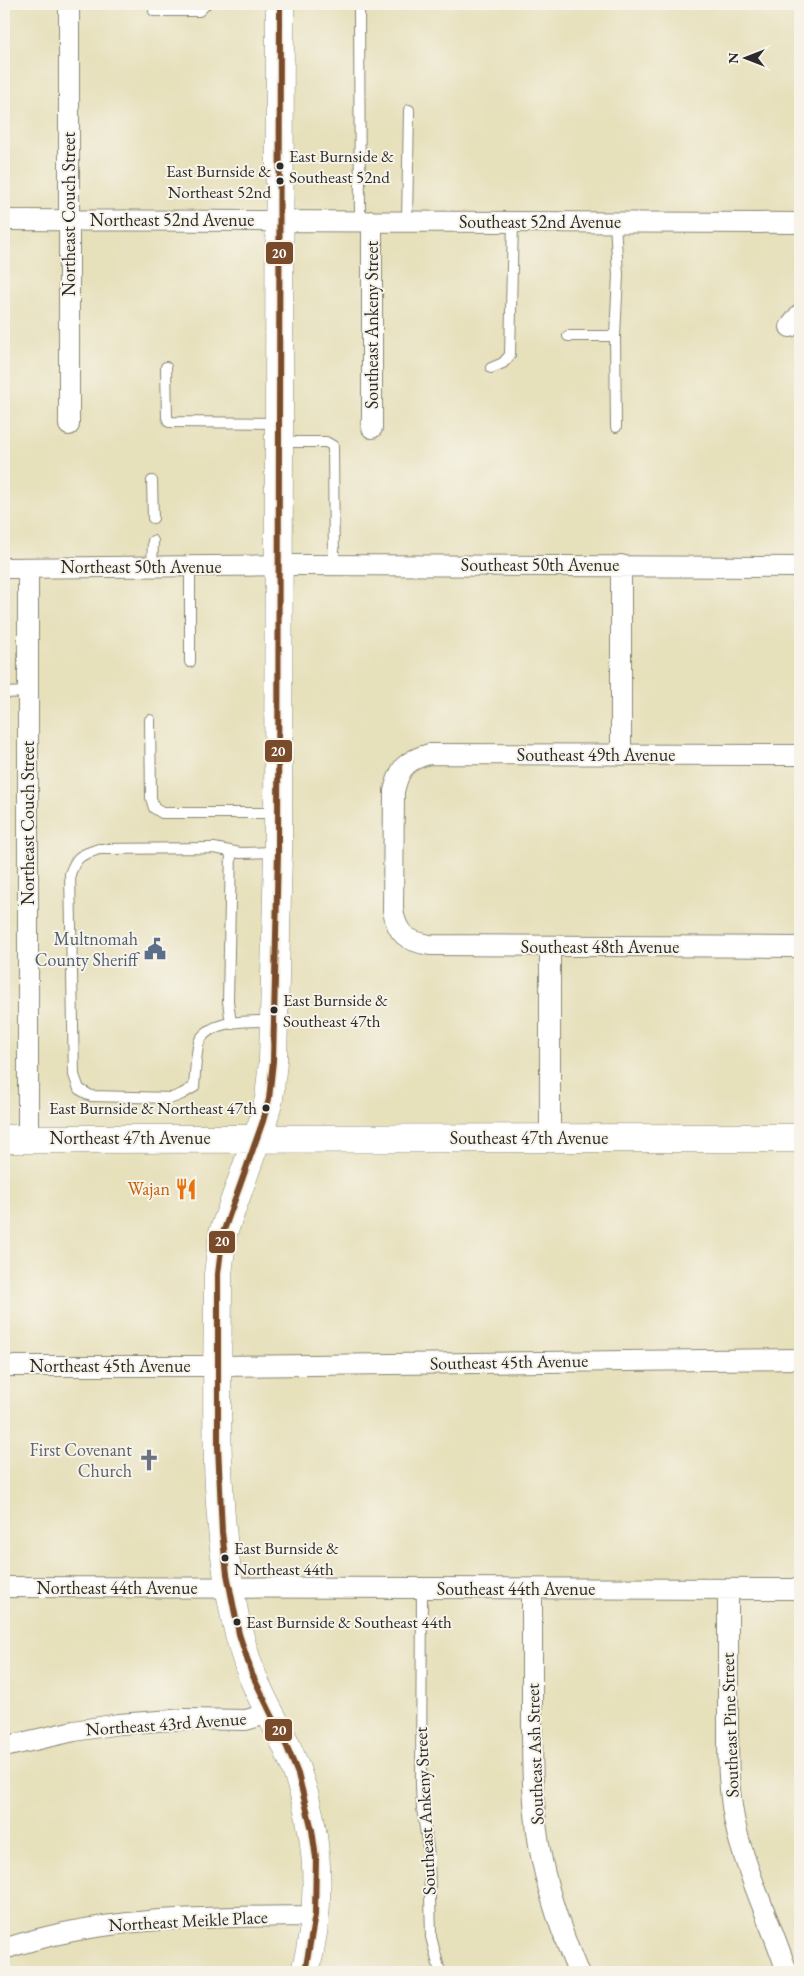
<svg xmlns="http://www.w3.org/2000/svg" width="804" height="1976" viewBox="0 0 804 1976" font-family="'EB Garamond',serif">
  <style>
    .built { fill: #f7cfd1 }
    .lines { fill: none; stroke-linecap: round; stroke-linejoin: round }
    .lane-casing { stroke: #888673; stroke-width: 12 }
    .street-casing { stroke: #888673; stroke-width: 22 }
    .secondary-casing { stroke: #888673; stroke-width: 29 }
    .lane { stroke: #fff; stroke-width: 10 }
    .street { stroke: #fff; stroke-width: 20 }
    .secondary { stroke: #fff; stroke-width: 28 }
    .bus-1-casing { stroke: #f7f3e8; stroke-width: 10 }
    .bus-1 { stroke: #7a4b2a; stroke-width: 6 }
    .bus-dot { fill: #2b2b2b; stroke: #f7f3e8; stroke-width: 2 }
    .labels { text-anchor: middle; stroke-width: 4; stroke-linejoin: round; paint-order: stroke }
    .bus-label { font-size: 17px; fill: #2b2b2b; stroke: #f7f3e8; text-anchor: start }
    .street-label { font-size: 18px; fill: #2b2b2b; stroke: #f7f3e8 }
    .service-label { font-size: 18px; fill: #4e5e75; stroke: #f7f3e8; text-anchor: end }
    .food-label { font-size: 18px; fill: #c56008; stroke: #f7f3e8; text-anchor: end }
    .worship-label { font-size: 18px; fill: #5b616d; stroke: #f7f3e8; text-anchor: end }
    .line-badge { stroke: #f7f3e8; stroke-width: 2 }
    .badge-label { font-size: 14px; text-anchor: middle; font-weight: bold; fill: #fff }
  </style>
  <rect width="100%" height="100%" fill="#f7f3e8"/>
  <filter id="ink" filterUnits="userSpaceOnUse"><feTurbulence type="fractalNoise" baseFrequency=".02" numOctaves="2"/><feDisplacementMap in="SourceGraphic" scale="10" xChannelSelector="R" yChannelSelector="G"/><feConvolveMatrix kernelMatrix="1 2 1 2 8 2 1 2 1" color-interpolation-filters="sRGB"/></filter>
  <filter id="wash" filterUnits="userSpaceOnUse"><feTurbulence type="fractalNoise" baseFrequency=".0096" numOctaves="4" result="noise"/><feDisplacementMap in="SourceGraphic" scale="20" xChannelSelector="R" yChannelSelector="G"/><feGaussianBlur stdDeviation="1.12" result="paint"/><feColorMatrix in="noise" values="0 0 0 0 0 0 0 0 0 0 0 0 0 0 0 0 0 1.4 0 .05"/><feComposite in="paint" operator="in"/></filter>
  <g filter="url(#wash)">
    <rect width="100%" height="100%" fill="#e6e0bb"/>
    <!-- built -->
    <path class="built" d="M4 581H7V698H4Z"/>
  </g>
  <g filter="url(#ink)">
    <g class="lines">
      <!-- lane casing -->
      <g class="lane-casing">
        <path id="lane" d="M359 4 360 221
          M154 11H199L206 4
          M407 221 409 110
          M615 222 618 275 615 336 616 427
          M568 336H615
          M166 367 167 417 169 422 278 423
          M491 368 503 363 510 355 513 221
          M280 442H326L333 446 334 565
          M152 481 153 518
          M152 567 153 541
          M190 567V662
          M4 693 28 692
          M150 720 151 798 154 808 162 813H277
          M231 851 228 1001 231 1024
          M273 1021C252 1021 212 1019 200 1040 196 1047 195 1077 194 1087L182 1094 172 1098 91 1096 79 1089 74 1075 70 874C77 855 81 855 99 849L214 848 240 853 276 852
          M422 1589 421 1785 422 1808 429 1855 431 1937 440 1972"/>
      </g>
      <!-- street casing -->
      <g class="street-casing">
        <path id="street" d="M4 220 800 223
          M372 221V428
          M790 327 800 314
          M69 425V4
          M621 565V755
          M4 568 299 565 800 567
          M28 568V1139
          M800 755 429 754C405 761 400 767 394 791L393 910C397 934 406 941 430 945L800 947
          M550 947V1138
          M4 1366H217L800 1359
          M4 1587 800 1589
          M532 1589C532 1632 532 1675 532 1717 532 1766 532 1813 542 1861 550 1899 563 1936 578 1972
          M728 1589C728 1629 728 1670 728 1711 728 1751 727 1792 737 1832 749 1880 772 1925 787 1972
          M4 1747 74 1731 119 1724 185 1719 246 1720 270 1713
          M4 1949C105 1915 210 1917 316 1916"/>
      </g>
      <!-- secondary casing -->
      <g class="secondary-casing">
        <path id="secondary" d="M280 4 278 852 273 1061 269 1099 263 1121 223 1233 218 1274C218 1388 211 1504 235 1617 240 1639 246 1662 255 1682 264 1704 277 1725 287 1747 319 1818 325 1897 305 1972
          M4 1139 800 1138"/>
      </g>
      <!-- lane -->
      <use href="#lane" class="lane"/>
      <!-- street -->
      <use href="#street" class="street"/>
      <!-- secondary -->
      <use href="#secondary" class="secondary"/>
      <!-- bus-1 casing -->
      <g class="bus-1-casing">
        <path id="bus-1" d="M280 4 278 852 273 1061 269 1099 263 1121 223 1233 218 1274V1446L222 1532 227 1574 239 1634 252 1674 287 1747 298 1774 312 1830 316 1858 315 1915 305 1972"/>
      </g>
      <!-- bus-1 -->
      <use href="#bus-1" class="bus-1"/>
    </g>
  </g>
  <!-- icons -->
  <defs>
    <g id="civic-bare" transform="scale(1.725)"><path d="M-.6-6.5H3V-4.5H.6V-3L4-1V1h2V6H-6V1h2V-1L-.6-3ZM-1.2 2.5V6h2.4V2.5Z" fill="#5c6f8a" stroke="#f7f3e8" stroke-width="2.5" paint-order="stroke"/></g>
    <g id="restaurant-bare" transform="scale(1.725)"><path d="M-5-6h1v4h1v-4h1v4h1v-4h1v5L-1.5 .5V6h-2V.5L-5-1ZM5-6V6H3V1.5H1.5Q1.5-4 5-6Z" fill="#e8710a" stroke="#f7f3e8" stroke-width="2.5" paint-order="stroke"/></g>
    <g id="church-bare" transform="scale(1.725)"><path d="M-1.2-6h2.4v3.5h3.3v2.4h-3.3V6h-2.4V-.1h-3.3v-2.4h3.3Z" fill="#6b7280" stroke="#f7f3e8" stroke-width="2.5" paint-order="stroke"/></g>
  </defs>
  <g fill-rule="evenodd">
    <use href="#civic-bare" x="155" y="949"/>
    <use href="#restaurant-bare" x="186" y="1189"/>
    <use href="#church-bare" x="149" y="1460"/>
  </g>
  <!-- markers -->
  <g class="bus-dot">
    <circle cx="280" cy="166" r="4.5"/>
    <circle cx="280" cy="181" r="4.5"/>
    <circle cx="274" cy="1010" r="4.5"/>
    <circle cx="266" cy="1108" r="4.5"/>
    <circle cx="225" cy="1558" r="4.5"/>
    <circle cx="237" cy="1622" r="4.5"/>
  </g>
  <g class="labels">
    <!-- bus labels -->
    <g class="bus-label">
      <text x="289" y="162">East Burnside &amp;<tspan x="289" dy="21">Southeast 52nd</tspan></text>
      <text x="271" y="177" text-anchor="end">East Burnside &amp;<tspan x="271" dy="21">Northeast 52nd</tspan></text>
      <text x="283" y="1006">East Burnside &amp;<tspan x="283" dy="21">Southeast 47th</tspan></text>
      <text x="257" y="1114" text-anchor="end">East Burnside &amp; Northeast 47th</text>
      <text x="234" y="1554">East Burnside &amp;<tspan x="234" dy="21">Northeast 44th</tspan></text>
      <text x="246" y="1628">East Burnside &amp; Southeast 44th</text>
    </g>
    <!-- street labels -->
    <g class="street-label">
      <text transform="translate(69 214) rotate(-90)" y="6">Northeast Couch Street</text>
      <text x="172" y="226">Northeast 52nd Avenue</text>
      <text x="540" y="228">Southeast 52nd Avenue</text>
      <text transform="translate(372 325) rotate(-90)" y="6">Southeast Ankeny Street</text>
      <text x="540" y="571">Southeast 50th Avenue</text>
      <text x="141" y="573">Northeast 50th Avenue</text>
      <text x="596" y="761">Southeast 49th Avenue</text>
      <text transform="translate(28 823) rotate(-90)" y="6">Northeast Couch Street</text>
      <text x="600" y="953">Southeast 48th Avenue</text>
      <text x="130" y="1144">Northeast 47th Avenue</text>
      <text x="529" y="1144">Southeast 47th Avenue</text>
      <text transform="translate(509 1362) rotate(-1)" y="6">Southeast 45th Avenue</text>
      <text x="110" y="1372">Northeast 45th Avenue</text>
      <text x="117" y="1594">Northeast 44th Avenue</text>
      <text x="516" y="1595">Southeast 44th Avenue</text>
      <text transform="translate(166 1724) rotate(-4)" y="6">Northeast 43rd Avenue</text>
      <text transform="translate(730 1725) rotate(-92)" y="6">Southeast Pine Street</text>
      <text transform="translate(535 1754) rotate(-92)" y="6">Southeast Ash Street</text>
      <text transform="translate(425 1811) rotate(-93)" y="6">Southeast Ankeny Street</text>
      <text transform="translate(188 1921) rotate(-3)" y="6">Northeast Meikle Place</text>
    </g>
    <!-- service labels -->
    <g class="service-label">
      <text x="138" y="945">Multnomah<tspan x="138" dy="21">County Sheriff</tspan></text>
    </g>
    <!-- food labels -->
    <g class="food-label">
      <text x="170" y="1195">Wajan</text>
    </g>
    <!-- worship labels -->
    <g class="worship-label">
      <text x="132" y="1456">First Covenant<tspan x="132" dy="21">Church</tspan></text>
    </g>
  </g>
  <g class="line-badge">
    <rect x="265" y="241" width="29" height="24" rx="5" fill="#7a4b2a"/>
    <rect x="264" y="739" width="29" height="24" rx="5" fill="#7a4b2a"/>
    <rect x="208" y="1230" width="28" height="24" rx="5" fill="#7a4b2a"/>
    <rect x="264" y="1718" width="29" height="24" rx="5" fill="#7a4b2a"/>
  </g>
  <g class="badge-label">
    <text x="279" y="258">20</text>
    <text x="278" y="756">20</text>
    <text x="222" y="1246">20</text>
    <text x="279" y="1735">20</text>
  </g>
  <!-- margin -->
  <rect width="804" height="1976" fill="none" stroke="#f7f3e8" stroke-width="20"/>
  <!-- north arrow -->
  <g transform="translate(746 58) rotate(270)" stroke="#f7f3e8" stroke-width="4" paint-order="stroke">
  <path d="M0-4L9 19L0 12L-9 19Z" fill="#2b2b2b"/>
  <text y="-8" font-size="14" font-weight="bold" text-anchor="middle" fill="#2b2b2b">N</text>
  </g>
</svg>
